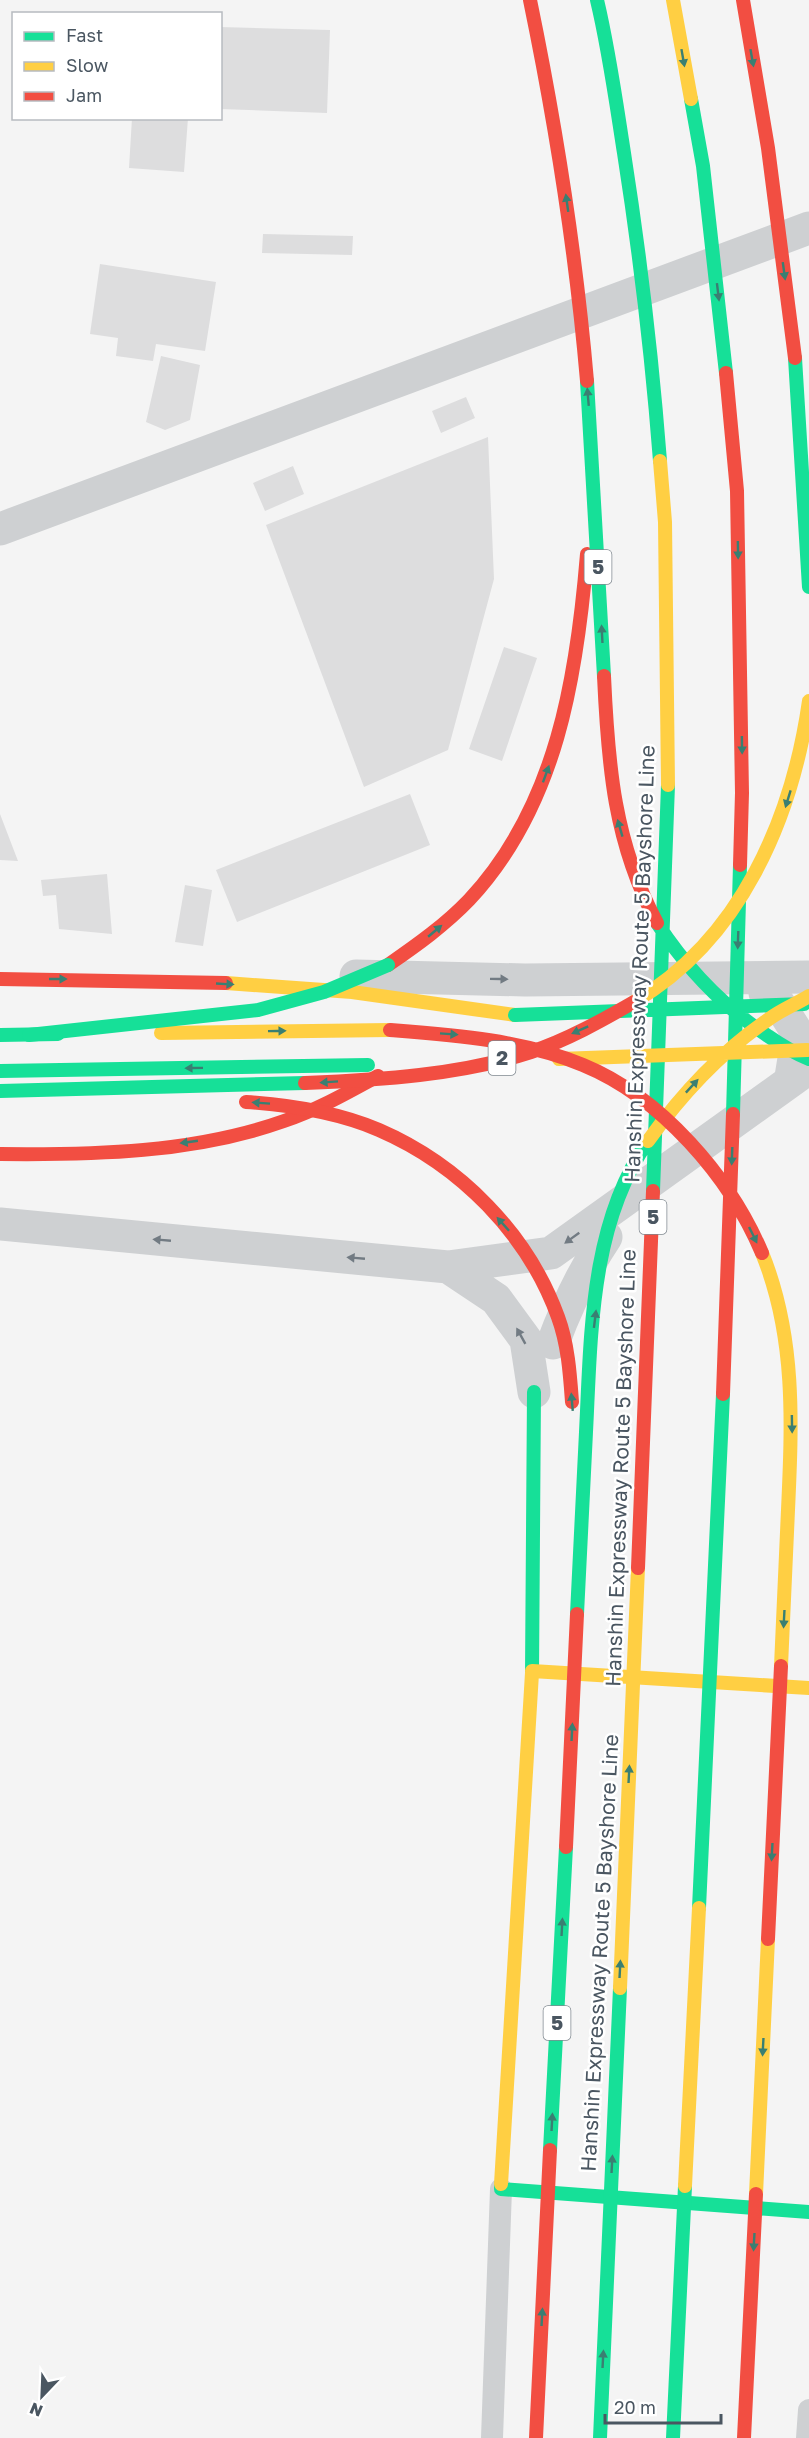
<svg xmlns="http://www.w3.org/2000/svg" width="809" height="2438" viewBox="0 0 809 2438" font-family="'Golos Text',sans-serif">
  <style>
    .building { fill: #ddddde }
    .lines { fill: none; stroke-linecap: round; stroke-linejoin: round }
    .lane { stroke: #ced0d2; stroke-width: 22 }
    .street { stroke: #ced0d2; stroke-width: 33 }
    .fast { stroke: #16e098; stroke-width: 14 }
    .slow { stroke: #ffcf43; stroke-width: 14 }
    .jam { stroke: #f24e42; stroke-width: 14 }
    .fast-bridge { stroke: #16e098; stroke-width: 14 }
    .slow-bridge { stroke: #ffcf43; stroke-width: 14 }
    .jam-bridge { stroke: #f24e42; stroke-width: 14 }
    .oneway { fill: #3a7f72 }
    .oneway2 { fill: #727b83 }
    .labels { text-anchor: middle; stroke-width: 5; stroke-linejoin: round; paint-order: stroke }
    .shield { fill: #fff; stroke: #808990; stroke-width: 1.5 }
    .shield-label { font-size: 20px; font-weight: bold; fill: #4a5661 }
    .street-label { font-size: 21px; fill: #4a5661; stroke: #fff }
  </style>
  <rect width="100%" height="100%" fill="#f4f4f4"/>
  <!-- building -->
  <path class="building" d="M220 27 330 30 327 113 220 109Z
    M132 118H188L184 172 129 168Z
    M263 234 353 236 352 255 262 253Z
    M100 264 216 282 205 351 156 344 153 361 116 356 118 338 90 334Z
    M161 356 200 365 190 420 165 430 146 422Z
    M466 397 475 418 441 433 432 411Z
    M488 437 494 579 448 750 364 787 266 525Z
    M293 466 304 494 265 511 253 483Z
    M504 647 537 658 502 761 469 749Z
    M410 794 430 845 237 922 216 870Z
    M0 814 18 861 0 860Z
    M107 874 112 934 59 929 56 895 43 896 41 880Z
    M185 885 212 890 203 946 175 942Z"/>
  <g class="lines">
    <!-- lane -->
    <path class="lane" d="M492 2438 501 2189
      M807 2438 809 2410"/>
    <!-- street -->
    <path class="street" d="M0 529 809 228
      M356 976 525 980 809 977
      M765 993 774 996 798 1034 791 1077
      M0 1224 448 1267 496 1299 526 1340 534 1392
      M448 1267 551 1253 809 1068
      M553 1343C567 1305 584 1270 606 1237"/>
    <!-- fast -->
    <path class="fast" d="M795 358 809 587
      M0 1035 58 1034
      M0 1071 368 1065
      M532 1673 534 1392
      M501 2184V2189L809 2212"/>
    <!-- slow -->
    <path class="slow" d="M226 983 352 992 515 1015
      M161 1033 390 1030
      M532 1671 809 1688
      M501 2184 532 1673"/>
    <!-- jam -->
    <path class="jam" d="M388 965C417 945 445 925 469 900 557 806 577 676 587 554
      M0 979 226 983
      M0 1154C94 1155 194 1153 284 1121 317 1110 347 1093 378 1076"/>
    <!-- fast-bridge -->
    <path class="fast-bridge" d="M597 0C609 50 616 102 624 153 640 255 652 357 660 461
      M691 99 703 166 726 373
      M587 381 604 676
      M657 923C687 969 722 1006 768 1036 781 1045 794 1053 809 1059
      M515 1015 804 1004
      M29 1035 258 1010 324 992 388 965
      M0 1091 305 1083
      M733 1114 740 865
      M653 1191 668 785
      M577 1614C580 1553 583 1492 586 1432 591 1335 590 1224 648 1141
      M699 1908 723 1394
      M550 2150 566 1847
      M600 2438 620 1988
      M673 2438 685 2186"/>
    <!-- slow-bridge -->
    <path class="slow-bridge" d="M673 0 691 99
      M660 461 665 522 668 785
      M634 1002C741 939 792 819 809 701
      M559 1059 807 1050
      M648 1141C681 1095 722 1051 769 1019 781 1010 796 1004 809 996
      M762 1253C796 1336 792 1423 788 1510 786 1562 783 1614 781 1666
      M620 1988 638 1568
      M685 2186 699 1908
      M756 2194 768 1939"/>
    <!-- jam-bridge -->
    <path class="jam-bridge" d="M530 0C556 126 576 253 587 381
      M743 0 768 148 795 358
      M726 373 737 491 742 793 740 865
      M604 676C608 765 614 843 657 923
      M390 1030C454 1035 523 1040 583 1065 661 1097 730 1177 762 1253
      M305 1083C380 1080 460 1075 531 1052 567 1040 601 1021 634 1002
      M246 1102C291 1105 337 1112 379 1130 460 1165 528 1234 558 1317 568 1344 570 1374 572 1402
      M723 1394 733 1114
      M638 1568 653 1191
      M566 1847 577 1614
      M768 1939 781 1666
      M536 2438 550 2150
      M744 2438 756 2194"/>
  </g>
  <!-- one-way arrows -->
  <defs><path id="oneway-solid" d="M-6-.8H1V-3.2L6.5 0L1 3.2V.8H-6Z" transform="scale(1.5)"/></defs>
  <g class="oneway">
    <use href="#oneway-solid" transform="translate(683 58) rotate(80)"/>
    <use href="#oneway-solid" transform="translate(752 58) rotate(80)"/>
    <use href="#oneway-solid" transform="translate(567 203) rotate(-98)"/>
    <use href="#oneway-solid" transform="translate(784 271) rotate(82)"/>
    <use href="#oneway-solid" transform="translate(718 292) rotate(83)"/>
    <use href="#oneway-solid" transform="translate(588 397) rotate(-95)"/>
    <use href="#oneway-solid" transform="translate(738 550) rotate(89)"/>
    <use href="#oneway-solid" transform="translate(602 634) rotate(-93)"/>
    <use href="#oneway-solid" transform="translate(742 745) rotate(89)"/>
    <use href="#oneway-solid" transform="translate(546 774) rotate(-70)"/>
    <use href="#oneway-solid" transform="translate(788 799) rotate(107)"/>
    <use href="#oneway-solid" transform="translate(620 828) rotate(-106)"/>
    <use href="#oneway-solid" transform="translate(435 931) rotate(-40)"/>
    <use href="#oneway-solid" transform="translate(738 940) rotate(92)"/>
    <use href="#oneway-solid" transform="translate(58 979)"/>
    <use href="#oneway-solid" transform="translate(225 984) rotate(3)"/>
    <use href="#oneway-solid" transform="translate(580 1030) rotate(156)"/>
    <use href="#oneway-solid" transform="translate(277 1031) rotate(-1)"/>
    <use href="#oneway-solid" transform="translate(449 1034) rotate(4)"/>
    <use href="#oneway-solid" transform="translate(194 1068) rotate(179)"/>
    <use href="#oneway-solid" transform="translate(329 1082) rotate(176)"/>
    <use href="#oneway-solid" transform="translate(692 1086) rotate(-47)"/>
    <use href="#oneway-solid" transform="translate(261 1103) rotate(-176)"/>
    <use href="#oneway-solid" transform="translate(189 1142) rotate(172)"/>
    <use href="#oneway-solid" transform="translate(732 1156) rotate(92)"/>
    <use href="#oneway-solid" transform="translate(503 1224) rotate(-132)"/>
    <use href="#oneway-solid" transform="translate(753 1235) rotate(64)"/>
    <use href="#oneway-solid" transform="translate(595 1319) rotate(-83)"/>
    <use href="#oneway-solid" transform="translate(572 1402) rotate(-95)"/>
    <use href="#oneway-solid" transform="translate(792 1424) rotate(89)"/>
    <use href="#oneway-solid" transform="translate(784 1619) rotate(93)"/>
    <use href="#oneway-solid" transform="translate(572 1732) rotate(-87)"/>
    <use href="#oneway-solid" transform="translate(629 1774) rotate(-87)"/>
    <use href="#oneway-solid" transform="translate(772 1852) rotate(93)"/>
    <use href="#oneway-solid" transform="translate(562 1927) rotate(-87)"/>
    <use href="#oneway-solid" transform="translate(620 1969) rotate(-87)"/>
    <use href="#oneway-solid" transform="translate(763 2047) rotate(93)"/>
    <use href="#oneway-solid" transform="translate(552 2122) rotate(-87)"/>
    <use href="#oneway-solid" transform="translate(612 2164) rotate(-87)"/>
    <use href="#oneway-solid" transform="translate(754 2242) rotate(93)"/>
    <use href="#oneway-solid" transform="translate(542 2317) rotate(-87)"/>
    <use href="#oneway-solid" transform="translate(603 2359) rotate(-87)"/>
  </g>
  <g class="oneway2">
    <use href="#oneway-solid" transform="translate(499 979) rotate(1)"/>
    <use href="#oneway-solid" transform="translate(572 1238) rotate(144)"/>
    <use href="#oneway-solid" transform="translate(162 1240) rotate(-175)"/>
    <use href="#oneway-solid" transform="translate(356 1258) rotate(-175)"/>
    <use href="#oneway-solid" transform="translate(521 1336) rotate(-119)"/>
  </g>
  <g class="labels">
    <!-- shield labels -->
    <g class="shield">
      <rect x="584.5" y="550" width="27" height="34" rx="4.5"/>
      <rect x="488.5" y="1041" width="27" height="34" rx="4.5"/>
      <rect x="639.5" y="1200" width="27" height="34" rx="4.5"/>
      <rect x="543.5" y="2006" width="27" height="34" rx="4.5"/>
    </g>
    <g class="shield-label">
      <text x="598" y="574">5</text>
      <text x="502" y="1065">2</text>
      <text x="653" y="1224">5</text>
      <text x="557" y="2030">5</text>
    </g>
    <!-- street labels -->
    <g class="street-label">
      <text transform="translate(640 964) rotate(-88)" y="7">Hanshin Expressway Route 5 Bayshore Line</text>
      <text transform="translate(621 1468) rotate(-88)" y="7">Hanshin Expressway Route 5 Bayshore Line</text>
      <text transform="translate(600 1953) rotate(-87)" y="7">Hanshin Expressway Route 5 Bayshore Line</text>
    </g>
  </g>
  <!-- legend -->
  <rect x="12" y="12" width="210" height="108" fill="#ffffff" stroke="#b7bbc0" stroke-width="1.5"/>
  <rect x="24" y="32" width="30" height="9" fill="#16e098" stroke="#b7bbc0" stroke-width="1.5"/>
  <text x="66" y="42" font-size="18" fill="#4a5661">Fast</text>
  <rect x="24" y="62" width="30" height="9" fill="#ffcf43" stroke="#b7bbc0" stroke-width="1.5"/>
  <text x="66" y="72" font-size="18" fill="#4a5661">Slow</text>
  <rect x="24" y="92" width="30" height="9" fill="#f24e42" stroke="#b7bbc0" stroke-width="1.5"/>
  <text x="66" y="102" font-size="18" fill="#4a5661">Jam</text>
  <!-- north arrow -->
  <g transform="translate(42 2396) rotate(203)" stroke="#ffffff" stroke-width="4.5" paint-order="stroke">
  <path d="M0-4.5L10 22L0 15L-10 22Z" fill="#4a5661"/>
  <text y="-9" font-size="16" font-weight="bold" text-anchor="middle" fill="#4a5661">N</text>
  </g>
  <!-- scale -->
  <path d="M605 2414v9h116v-9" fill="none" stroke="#4a5661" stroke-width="3"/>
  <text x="614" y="2414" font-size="18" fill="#4a5661" stroke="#ffffff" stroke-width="4.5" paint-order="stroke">20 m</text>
</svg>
